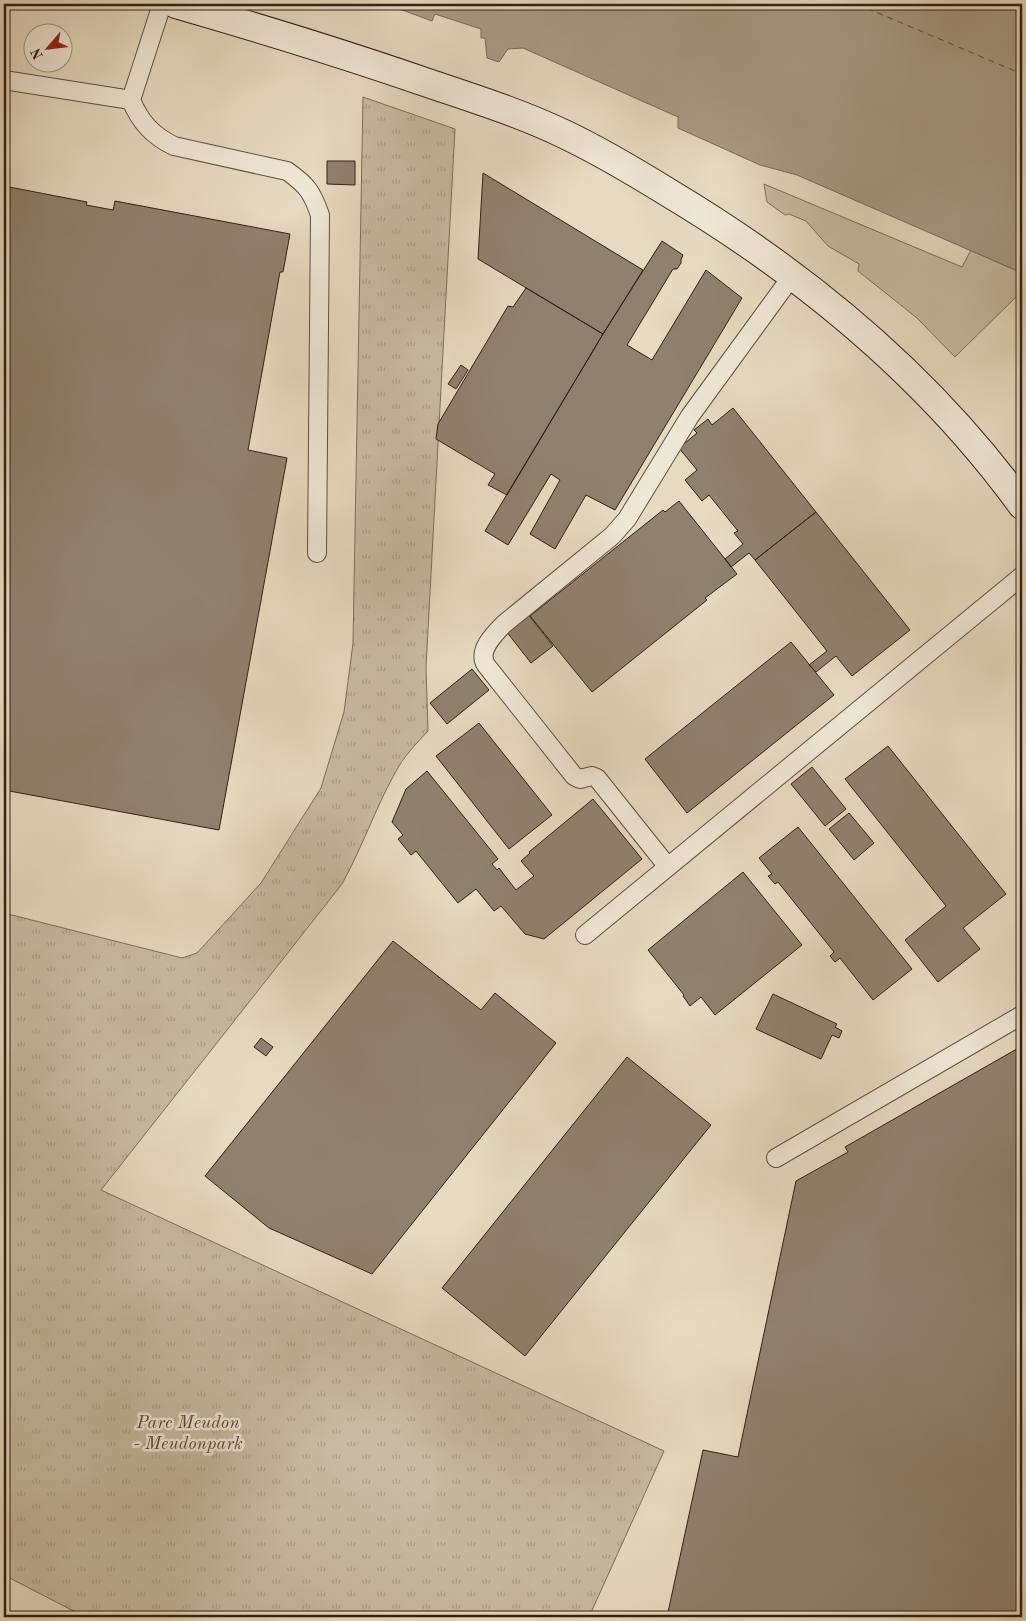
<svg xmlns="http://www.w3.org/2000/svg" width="1026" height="1621" viewBox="0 0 1026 1621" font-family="'Old Standard TT',serif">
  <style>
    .grass { fill: url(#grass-tufts); stroke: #7c6e5c }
    .pitch { fill: #c7bba3; stroke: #7c6e5c }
    .water { fill: #a89b86; stroke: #786a59 }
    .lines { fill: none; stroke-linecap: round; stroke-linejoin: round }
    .ferry { stroke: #5b4c3d; stroke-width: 1; stroke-dasharray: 6 5; stroke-linecap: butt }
    .building { fill: #8f816e; stroke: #312116 }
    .lane-casing { stroke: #5e4f40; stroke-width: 20 }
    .secondary-casing { stroke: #312116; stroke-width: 30 }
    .lane { stroke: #efe7d6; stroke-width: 18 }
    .secondary { stroke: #efe7d6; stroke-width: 28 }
    .labels { text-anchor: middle; stroke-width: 5; stroke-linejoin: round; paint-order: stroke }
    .park-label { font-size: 18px; font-style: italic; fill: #564839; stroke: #efe7d6 }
  </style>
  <defs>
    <pattern id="grass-tufts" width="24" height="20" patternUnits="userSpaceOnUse" patternTransform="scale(1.25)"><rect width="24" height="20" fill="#c7bba3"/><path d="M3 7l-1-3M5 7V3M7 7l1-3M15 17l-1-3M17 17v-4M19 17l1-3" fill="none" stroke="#aba08c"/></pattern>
  </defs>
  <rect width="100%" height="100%" fill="#e6dac0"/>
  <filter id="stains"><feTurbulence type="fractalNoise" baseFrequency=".004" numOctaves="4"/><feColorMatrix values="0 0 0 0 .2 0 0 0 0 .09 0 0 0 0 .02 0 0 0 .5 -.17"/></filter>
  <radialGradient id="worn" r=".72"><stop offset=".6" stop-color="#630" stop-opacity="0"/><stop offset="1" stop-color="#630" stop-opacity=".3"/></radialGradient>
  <!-- grass -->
  <path class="grass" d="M363 97 455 129 426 667 428 731C416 744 403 757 395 773 375 809 362 848 342 884L101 1190 664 1451 589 1617H85L4 1575V913L182 958 197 953 261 883 321 788 344 712 353 643Z"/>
  <!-- pitch -->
  <path class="pitch" d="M764 184 962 267 971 250 1022 273V291L955 357 917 318 858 271 859 264 828 246 806 221 789 214 785 215 767 202Z"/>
  <!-- water -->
  <path class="water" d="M386 4H1022V273L797 175 760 165 678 128V117L523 48 508 49 499 62 487 58 485 38H481V29L435 14 432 21Z"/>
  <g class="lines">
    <!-- ferry -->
    <path class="ferry" d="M857 4 1022 74"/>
  </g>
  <!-- building -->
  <path class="building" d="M327 161H355V185L327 184Z
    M483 173 643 270 603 334 478 259Z
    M4 186 87 202 86 205 113 210 115 201 290 234 283 272H280L248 450 287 458 219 830 4 790Z
    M662 241 683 255 681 260V263L677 269H673L627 345 652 360 706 270 742 298 615 510 586 495 555 549 530 534 560 480 551 474 508 545 485 531 603 334Z
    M526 288 603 334 507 495 488 485 495 474 436 439 438 424 508 306 513 307Z
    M461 365 468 370 456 389 448 384Z
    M733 408 816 512 755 560 749 553 731 567 725 559 743 544 734 533 738 531 709 495 702 501 685 480 697 470 679 448 697 433 694 430 708 419 712 425Z
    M679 501 737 574 705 598 707 600 592 692 530 616 663 510 665 512Z
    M816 512 910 630 852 676 836 656 816 672 809 665 827 651 755 560Z
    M528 614 553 646 531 663 506 631Z
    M791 642 834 695 687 813 645 759Z
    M472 669 489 690 447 724 430 703Z
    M479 723 552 815 509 849 436 756Z
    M888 746 1006 894 963 928 980 949 938 982 905 940 946 906 845 779Z
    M812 767 846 809 825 826 791 784Z
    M427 771 498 859 492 864 497 870 499 868 516 890 534 876 521 861 530 853 529 852 593 799 642 859 544 939 525 934 501 906 494 911 476 889 458 903 416 851 411 855 398 839 403 835 392 822 406 789Z
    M849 813 874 843 854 860 829 829Z
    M798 827 912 969 873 1000 840 958 835 962 830 956 834 952 778 882 775 884 768 876 772 874 759 858Z
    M743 872 802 945 715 1015 701 997 690 1006 683 996 684 995 648 950Z
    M393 941 481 1010 495 993 556 1043 372 1274 269 1228 205 1176Z
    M773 994 837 1024 835 1027 842 1031 839 1038 832 1035 821 1059 756 1029Z
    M261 1038 273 1047 266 1056 254 1047Z
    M1022 1046V1617H667L703 1450 738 1457 796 1181 848 1152 845 1147Z
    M627 1057 711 1125 525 1356 442 1288Z"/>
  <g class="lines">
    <!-- lane casing -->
    <g class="lane-casing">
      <path id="lane" d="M4 80 131 100C140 122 153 136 174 146L287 171C307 185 312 192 320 215L317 553
        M131 100 162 4
        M668 867 597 778 592 776 580 779 574 776 486 665C477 651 494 634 504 624L612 536 627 519 690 416 792 276
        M585 935 1022 576
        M776 1158 1022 1015"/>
    </g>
    <!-- secondary casing -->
    <g class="secondary-casing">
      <path id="secondary" d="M176 4C259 28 341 53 422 81 469 97 518 112 564 134 600 151 635 172 669 193 804 274 929 377 1022 505"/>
    </g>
    <!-- lane -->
    <use href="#lane" class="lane"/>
    <!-- secondary -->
    <use href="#secondary" class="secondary"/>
  </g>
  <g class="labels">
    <!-- park labels -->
    <g class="park-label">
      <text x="188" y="1428">Parc Meudon<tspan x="188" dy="21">- Meudonpark</tspan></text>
    </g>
  </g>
  <!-- margin -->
  <rect width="1026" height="1621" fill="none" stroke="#e6dac0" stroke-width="20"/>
  <rect x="5" y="5" width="1016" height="1611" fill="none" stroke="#312116" stroke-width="2.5"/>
  <rect x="10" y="10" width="1006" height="1601" fill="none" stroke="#312116"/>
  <!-- north arrow -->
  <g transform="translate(48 48) rotate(242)"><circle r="24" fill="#efe7d6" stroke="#a39889"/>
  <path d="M0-4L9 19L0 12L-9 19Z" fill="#8f2418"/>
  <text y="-8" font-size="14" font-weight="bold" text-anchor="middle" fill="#312116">N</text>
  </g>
  <rect width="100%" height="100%" filter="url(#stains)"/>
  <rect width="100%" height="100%" fill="url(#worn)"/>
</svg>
